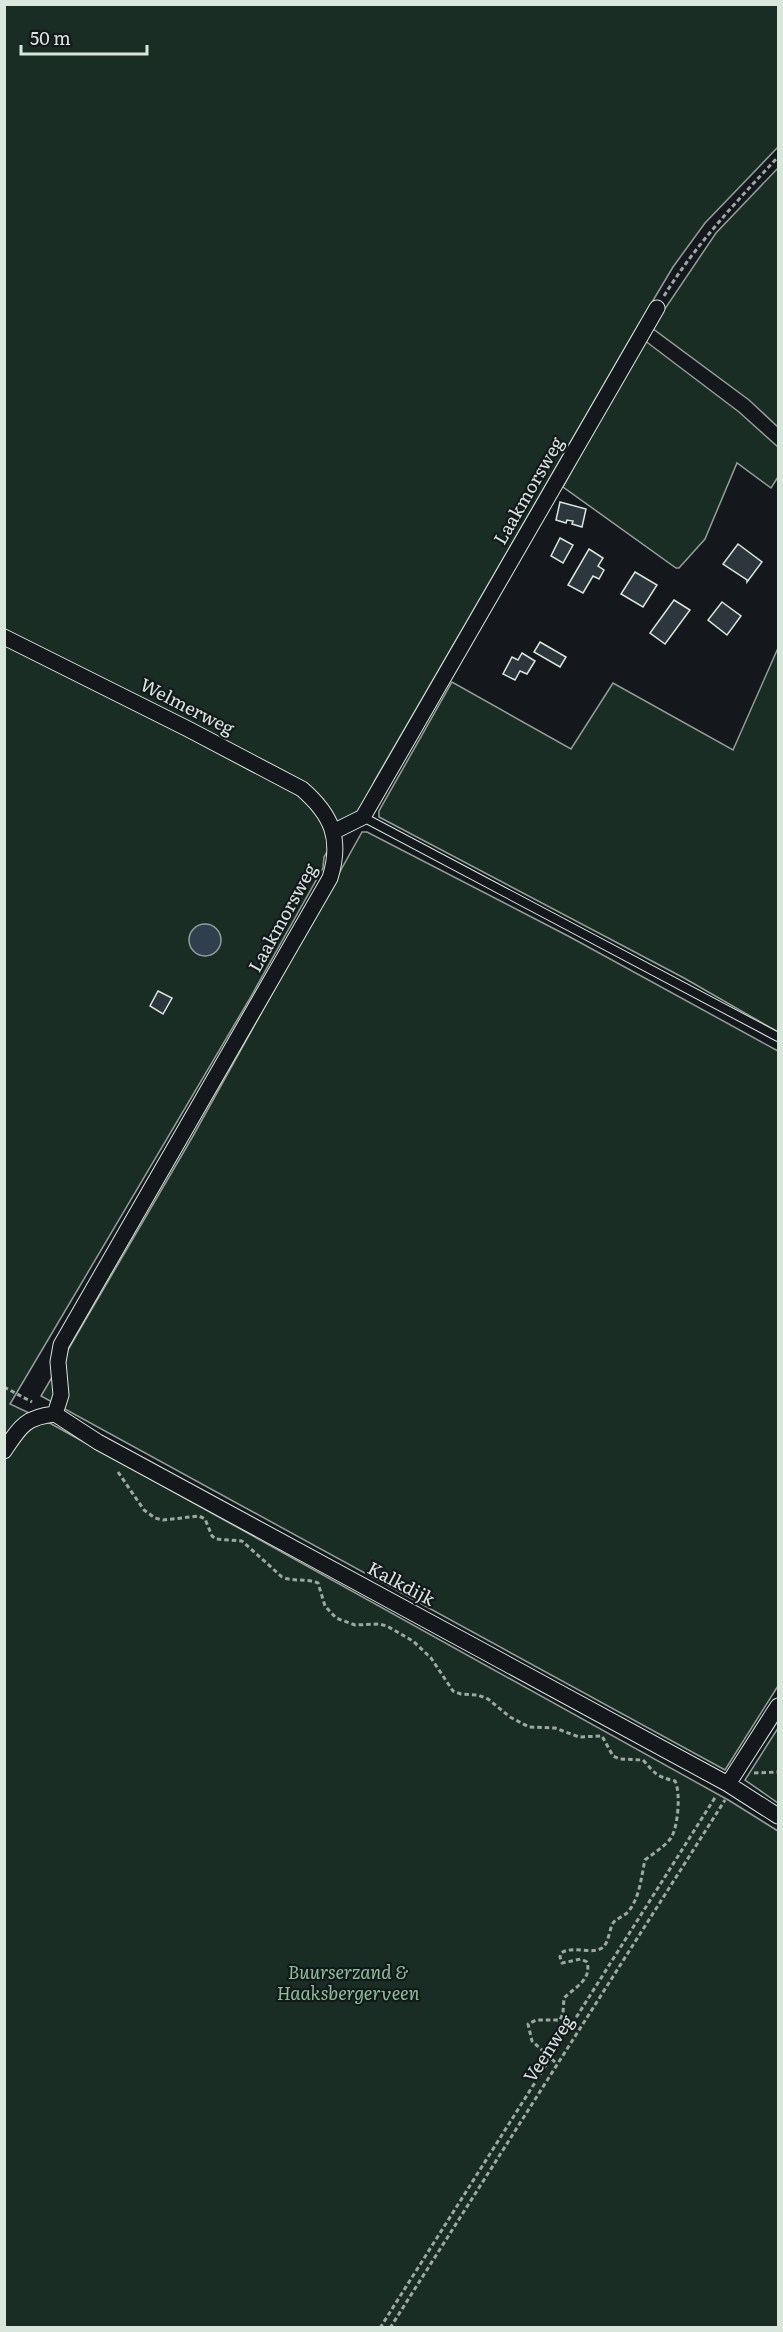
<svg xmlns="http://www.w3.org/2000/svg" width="783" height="2332" viewBox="0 0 783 2332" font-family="Literata,serif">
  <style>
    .green { fill: #1a2d24; stroke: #939e99; stroke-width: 1.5 }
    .water { fill: #2f3f4d; stroke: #939e99; stroke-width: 1.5 }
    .building { fill: #2c363c; stroke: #d8e6dc; stroke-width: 1.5 }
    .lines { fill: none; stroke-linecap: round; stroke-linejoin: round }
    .service-casing { stroke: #d8e6dc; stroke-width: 10 }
    .minor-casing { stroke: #d8e6dc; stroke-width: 17 }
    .path { stroke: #9da8a2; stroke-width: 3; stroke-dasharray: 4.5 3; stroke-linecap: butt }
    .service { stroke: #14181c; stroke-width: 8 }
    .minor { stroke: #14181c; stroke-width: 15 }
    .labels { text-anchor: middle; stroke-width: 4.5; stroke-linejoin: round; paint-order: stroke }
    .street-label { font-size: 18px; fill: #d8e6dc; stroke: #14181c }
    .park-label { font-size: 18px; font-style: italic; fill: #8ac095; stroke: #14181c }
  </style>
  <rect width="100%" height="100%" fill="#14181c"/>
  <!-- green -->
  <path class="green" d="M5 5H778V147L705 223 673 267 633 334 375 780 360 811 347 818 324 857 323 868 249 1000 10 1404 46 1421 730 1801 778 1831V2327L5 2328Z
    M778 168V427L749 400 652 328 716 233Z
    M644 340 739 412 778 447V477L771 488 737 463 705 539 679 568H676L563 487Z
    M778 648V1032L684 978 379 817V811L452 682 571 749 613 683 733 750Z
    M362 832H367L570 937 778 1051V1686L725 1770 41 1396 193 1136Z
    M778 1728V1803L745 1780Z"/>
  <!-- water -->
  <path class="water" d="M189 940a16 16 0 1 1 32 0a16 16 0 1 1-32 0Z"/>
  <!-- building -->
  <path class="building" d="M560 502 586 509 582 527 572 524 573 521 567 520 566 523 556 520Z
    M560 538 573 545 563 563 551 556Z
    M738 544 762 562 747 582V580L723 564Z
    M589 549 603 558 598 566 604 570 599 579 593 576 583 593 568 585Z
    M635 572 657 585 643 607 621 594Z
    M674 600 690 610 665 644 650 633Z
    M722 602 741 616 727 635 708 620Z
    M540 642 566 657 560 667 534 652Z
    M522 653 535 661 527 674 520 671 515 680 503 674 512 657 518 660Z
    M158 991 172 998 163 1014 150 1006Z"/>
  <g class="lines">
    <!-- service casing -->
    <g class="service-casing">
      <path id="service" d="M363 817 778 1037"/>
    </g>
    <!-- minor casing -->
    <g class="minor-casing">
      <path id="minor" d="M4 637 188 729 302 789C332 815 342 839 330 878L61 1345 58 1362 61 1395 55 1414
        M333 832 363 817 657 308
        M55 1414 98 1442 728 1784 778 1816
        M4 1451C20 1427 25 1417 55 1414
        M728 1784 778 1706"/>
    </g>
    <!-- path -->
    <path class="path" d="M664 296C696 244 737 201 778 157
      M4 1387 32 1402
      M118 1472 144 1510 155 1518 163 1520 199 1516 205 1519 212 1536 216 1539 242 1541 282 1577C293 1582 306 1578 318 1583L325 1606 336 1618 355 1625 379 1624 387 1626 413 1641 431 1658 453 1691 461 1694 478 1695 488 1699 510 1717 529 1727 555 1728 579 1737 602 1736 613 1756 620 1759 643 1760C656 1774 655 1776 675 1781 681 1793 678 1827 671 1838 664 1847 654 1853 645 1860 641 1878 640 1897 628 1912 623 1917 617 1918 613 1923 609 1930 609 1943 602 1948 590 1955 574 1945 561 1953L560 1957 562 1963 581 1959 587 1962C592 1980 575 1987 564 1998L563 2013 560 2020H536L528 2024 532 2041 556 2063
      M754 1773 778 1772
      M380 2328 716 1796
      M390 2328 725 1800"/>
    <!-- service -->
    <use href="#service" class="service"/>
    <!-- minor -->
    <use href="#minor" class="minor"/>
  </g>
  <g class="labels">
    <!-- street labels -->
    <g class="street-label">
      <text transform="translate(529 491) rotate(-60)" y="6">Laakmorsweg</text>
      <text transform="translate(187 707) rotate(27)" y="6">Welmerweg</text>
      <text transform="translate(283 918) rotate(-61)" y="6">Laakmorsweg</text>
      <text transform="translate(401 1584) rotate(28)" y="6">Kalkdijk</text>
      <text transform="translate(549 2049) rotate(-57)" y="6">Veenweg</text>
    </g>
    <!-- park labels -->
    <g class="park-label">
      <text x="348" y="1979">Buurserzand &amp;<tspan x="348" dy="21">Haaksbergerveen</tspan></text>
    </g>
  </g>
  <!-- border -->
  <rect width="783" height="2332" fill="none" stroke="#d8e6dc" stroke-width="12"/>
  <!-- scale -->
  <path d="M21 45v9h126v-9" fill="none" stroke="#d8e6dc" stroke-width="3"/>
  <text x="30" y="45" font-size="18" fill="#d8e6dc" stroke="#14181c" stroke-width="4.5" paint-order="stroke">50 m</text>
</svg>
